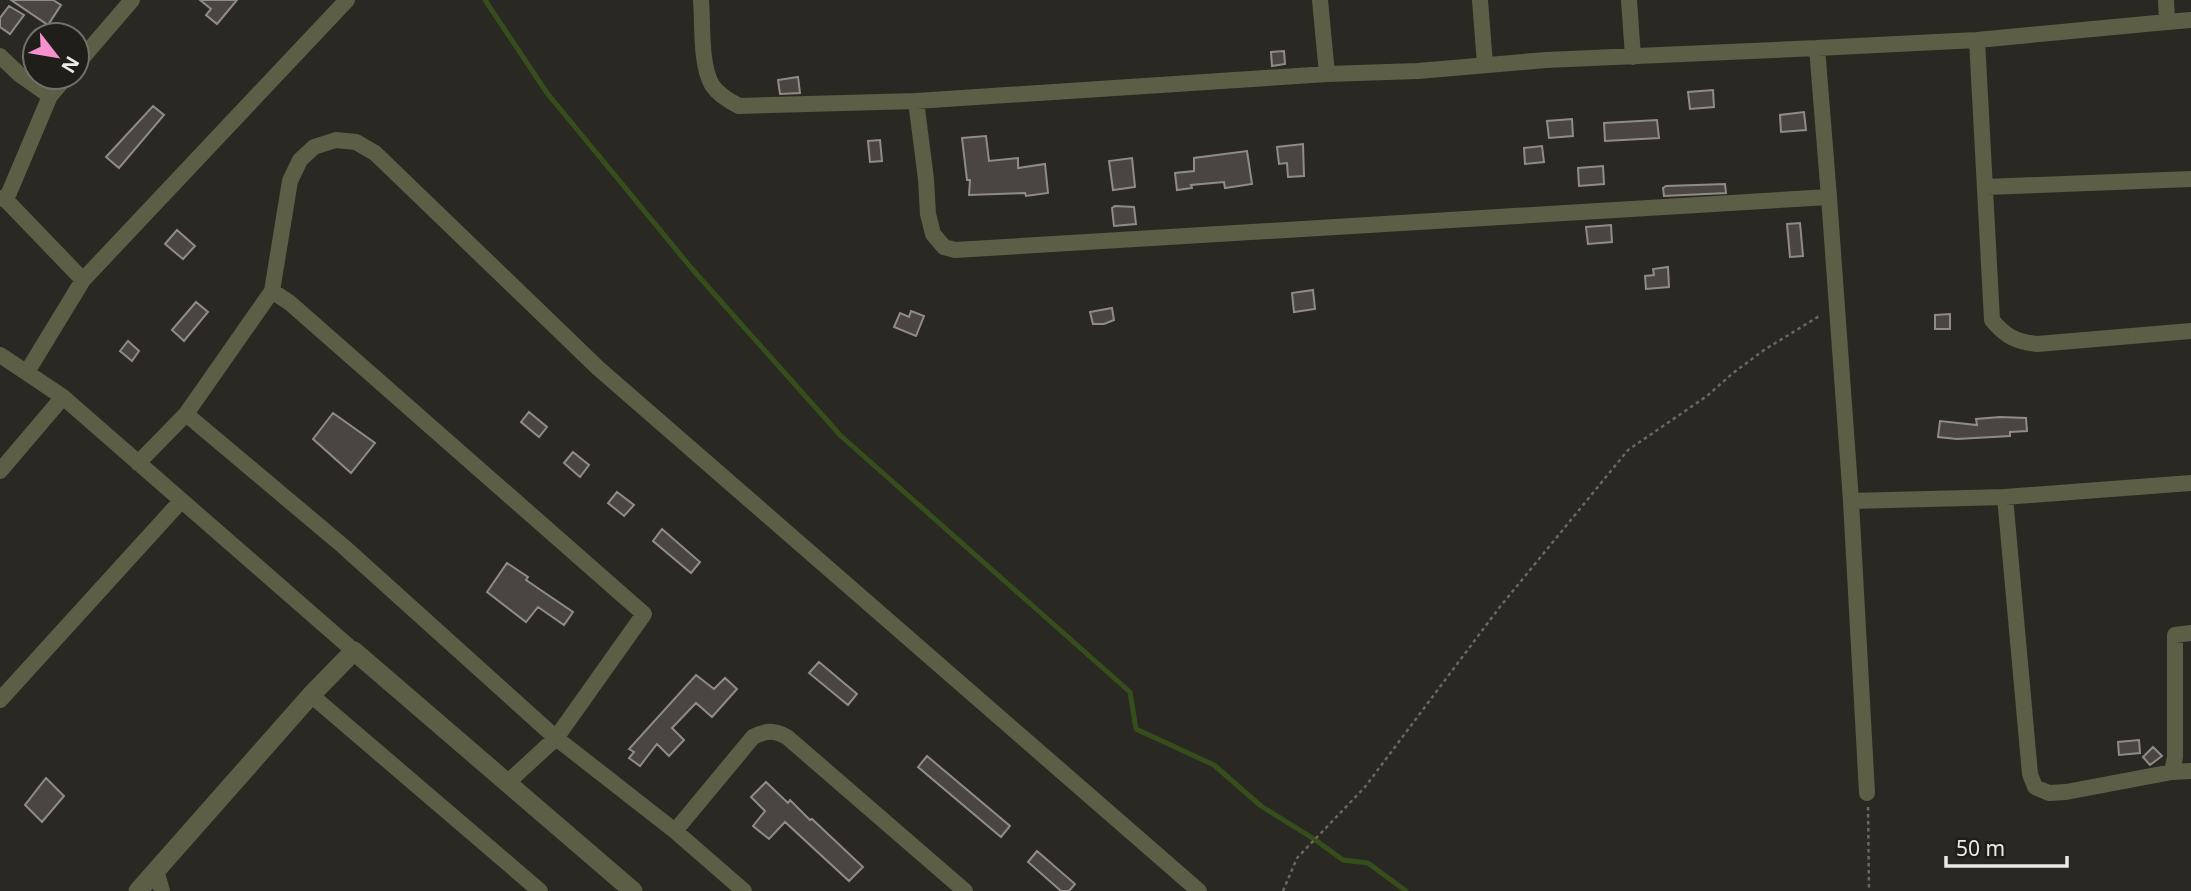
<svg xmlns="http://www.w3.org/2000/svg" width="2191" height="891" viewBox="0 0 2191 891" font-family="'Noto Sans',sans-serif">
  <style>
    .lines { fill: none; stroke-linecap: round; stroke-linejoin: round }
    .stream { stroke: #354e1c; stroke-width: 5 }
    .building { fill: #4a4540; stroke: #908b86; stroke-width: 2 }
    .path { stroke: #696863; stroke-width: 2.5; stroke-dasharray: 3.5 3.5; stroke-linecap: butt }
    .minor { stroke: #5c5e46; stroke-width: 16 }
    .tertiary { stroke: #5c5e46; stroke-width: 19 }
  </style>
  <rect width="100%" height="100%" fill="#2a2823"/>
  <g class="lines">
    <!-- stream -->
    <path class="stream" d="M485 0 547 93 693 270 841 436 1130 692 1136 729 1214 765 1261 806 1314 839 1343 860 1368 863 1406 891"/>
  </g>
  <!-- building -->
  <path class="building" d="M11 0H53L61 5 48 25Z
    M200 0H237L217 24 206 15 211 9Z
    M9 6 24 15 10 34 0 27V18Z
    M1284 51 1285 64 1272 66 1271 52Z
    M798 77 800 93 780 94 778 80Z
    M1713 90 1714 107 1690 109 1688 92Z
    M153 106 164 115 119 168 106 157Z
    M1804 112 1806 130 1781 132 1780 115Z
    M1572 119 1573 136 1549 138 1547 121Z
    M1657 120 1659 138 1605 141 1604 123Z
    M986 136 989 161 1018 158V168L1045 164 1048 193 1026 196 1025 193 969 195 970 180H967L962 138Z
    M880 140 882 161 870 162 868 141Z
    M1303 144 1304 176 1288 177 1287 163 1279 164 1277 147Z
    M1542 146 1544 162 1525 164 1524 148Z
    M1247 151 1252 184 1225 188 1224 182 1191 185 1192 188 1177 190 1175 173 1194 171V158Z
    M1132 158 1135 187 1113 190 1109 161Z
    M1603 166 1604 184 1579 186 1578 168Z
    M1725 184 1726 193 1664 196 1663 188 1666 186Z
    M1115 206 1134 207 1136 224 1114 226 1112 208Z
    M1800 223 1803 256 1790 257 1787 224Z
    M1611 225 1612 242 1588 244 1586 227Z
    M177 230 195 246 183 259 165 244Z
    M1668 267 1669 287 1646 289 1645 276 1654 275 1653 269Z
    M1313 290 1315 309 1294 312 1292 293Z
    M196 302 208 312 184 341 172 330Z
    M1112 308 1114 320 1104 324H1093L1090 312Z
    M911 311 924 316 916 336 894 327 900 313 909 317Z
    M1950 314V329H1935V315Z
    M128 341 139 351 132 361 120 351Z
    M529 412 547 427 539 437 521 422Z
    M333 413 375 443 351 473 313 439Z
    M2000 417 2026 418 2027 431 2010 432V436L1957 439 1938 437 1940 421 1977 425 1976 419Z
    M573 452 589 465 580 477 564 463Z
    M617 492 634 505 624 516 608 503Z
    M662 529 700 562 691 573 653 541Z
    M507 563 528 577 526 580 573 612 564 625 538 607 526 622 487 592Z
    M819 662 857 694 848 705 809 673Z
    M696 675 714 689 725 678 737 689 712 717 696 703 672 728 684 740 669 756 657 744 640 766 629 758 634 752 629 749Z
    M2139 740 2140 753 2119 755 2118 742Z
    M2153 747 2162 756 2150 765 2143 757Z
    M927 756 1010 826 1001 837 918 767Z
    M46 778 64 796 42 822 25 805Z
    M766 782 788 803 790 800 810 820 812 819 863 867 849 881 785 822 769 839 753 826 765 811 751 797Z
    M1037 851 1075 884 1069 891H1061L1028 862Z"/>
  <g class="lines">
    <!-- path -->
    <path class="path" d="M1868 807 1869 891
      M1283 891 1297 858 1365 787 1499 608 1628 450 1707 396 1733 373 1764 350 1821 315"/>
    <!-- minor -->
    <path class="minor" d="M701 0C703 24 700 64 712 85 718 94 729 101 739 106L916 101 1327 74 1418 71 1546 60 1817 48 1829 197 955 250 944 247 933 234 928 214 926 179 916 101
      M1320 0 1327 74
      M1480 0 1485 64
      M1629 0 1633 57
      M2166 0 2167 22 2191 20
      M1977 40 1992 320C2005 336 2016 342 2037 344L2191 331
      M1817 48 1977 40 2167 22
      M0 56 19 74 50 96
      M77 64 132 0
      M1986 187 2191 179
      M1829 197 1851 501 1867 793
      M0 198 6 200 83 280 27 372
      M6 200 50 96 66 77
      M83 280 347 0
      M272 291 290 181 300 160 314 147 336 140 356 142 375 153 598 368 1199 891
      M0 355 63 397 354 651
      M186 414 343 546 556 738 675 831 744 891
      M138 463 186 414 272 291 290 303 644 614 556 738 507 783
      M0 471 63 397
      M2005 497 2030 774 2035 787 2049 793 2066 792 2172 772 2175 757V635L2191 633
      M1851 501 2005 497 2191 483
      M311 695 540 891
      M0 700 181 501
      M2172 772 2191 771
      M675 831 753 737C767 730 774 730 787 737L965 891
      M156 870 162 891"/>
    <!-- tertiary -->
    <path class="tertiary" d="M138 891 311 695 354 651 633 891"/>
  </g>
  <!-- north arrow -->
  <g transform="translate(56 56) rotate(121)"><circle r="33" fill="#201e19" stroke="#72706c" stroke-width="2"/>
  <path d="M0-5L12 26L0 18L-12 26Z" fill="#f790cf"/>
  <text y="-10" font-size="19" font-weight="bold" text-anchor="middle" fill="#ecebe8">N</text>
  </g>
  <!-- scale -->
  <path d="M1946 856v10h121v-10" fill="none" stroke="#ecebe8" stroke-width="3.5"/>
  <text x="1956" y="856" font-size="21" fill="#ecebe8" stroke="#201e19" stroke-width="5" paint-order="stroke">50 m</text>
</svg>
